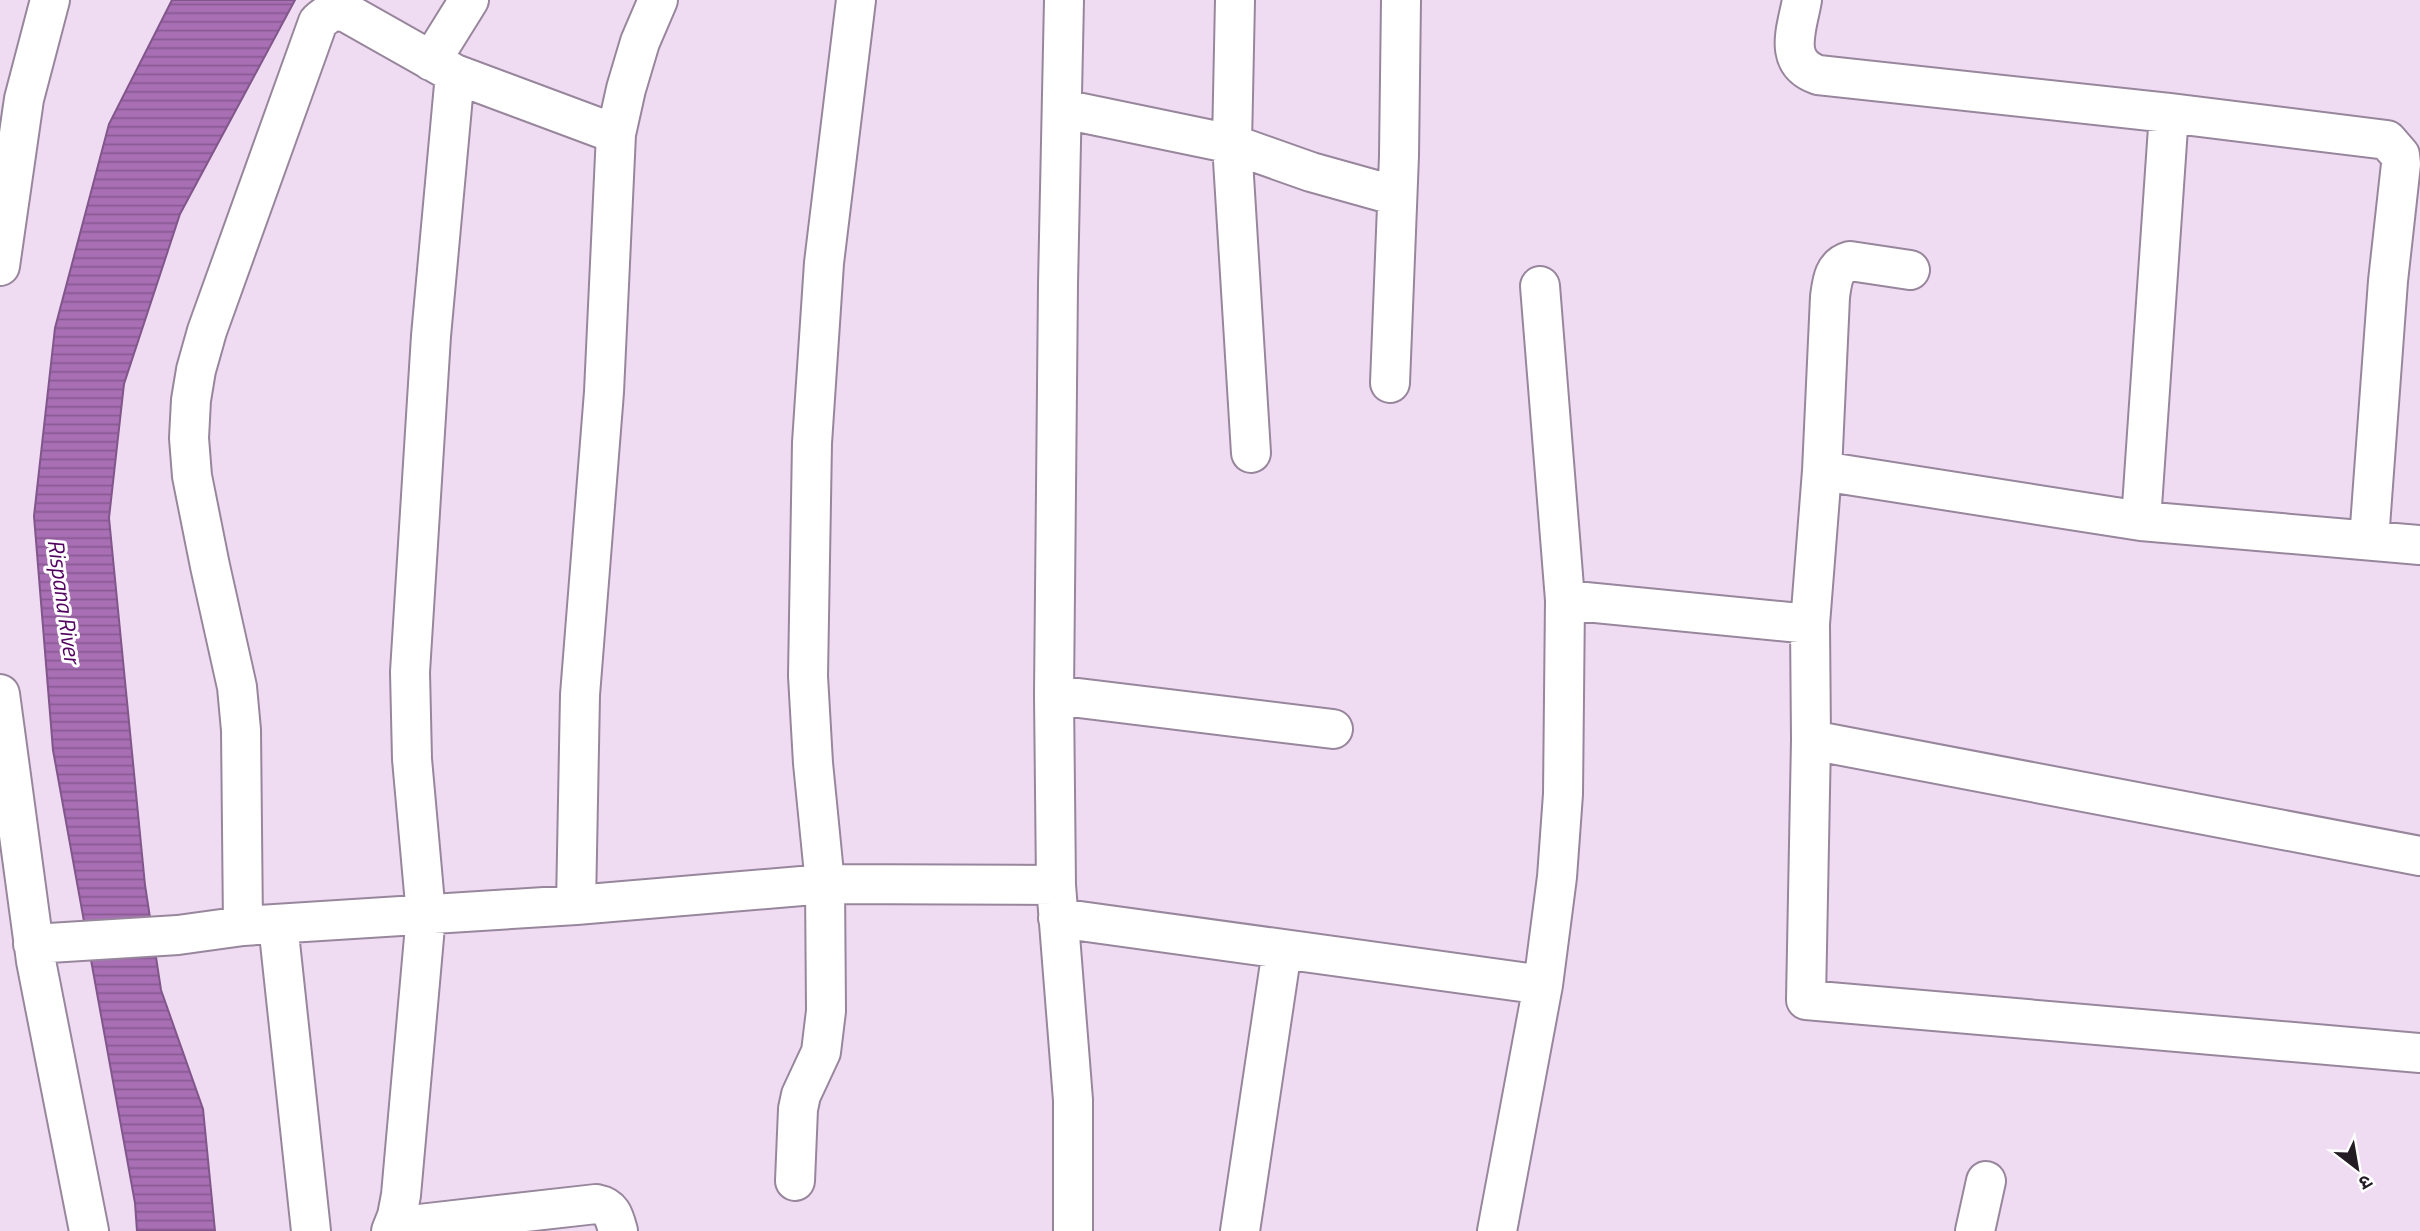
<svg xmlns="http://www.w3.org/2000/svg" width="2420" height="1231" viewBox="0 0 2420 1231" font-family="'Titillium Web','Noto Sans Devanagari',sans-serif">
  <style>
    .water { fill: url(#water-rules); stroke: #81568a; stroke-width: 2 }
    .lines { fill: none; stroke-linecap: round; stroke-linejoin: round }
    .minor-casing { stroke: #98869c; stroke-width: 42 }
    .minor { stroke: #fff; stroke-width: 38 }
    .labels { text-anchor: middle; stroke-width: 6; stroke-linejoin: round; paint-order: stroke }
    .water-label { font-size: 23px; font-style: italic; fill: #530361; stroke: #fff }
  </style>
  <defs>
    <pattern id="water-rules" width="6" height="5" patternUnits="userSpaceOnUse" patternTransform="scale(1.75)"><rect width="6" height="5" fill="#a96fb5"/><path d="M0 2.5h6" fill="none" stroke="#895a93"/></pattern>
  </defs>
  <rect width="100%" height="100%" fill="#efdcf3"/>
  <!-- water -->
  <path class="water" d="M172 0H295L180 214 124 384 109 518 145 885 161 990 203 1109 215 1231H137L135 1203 53 750 34 516 55 328 109 124Z"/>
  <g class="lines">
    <!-- minor casing -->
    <g class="minor-casing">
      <path id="minor" d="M1064 0 1058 284 1054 695 1056 885 1073 1100V1231
        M1235 0 1232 144 1251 453
        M1802 0C1797 29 1782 62 1818 75L2169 113 2387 140 2400 155 2401 164 2388 281 2369 540
        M431 61 469 0
        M1063 109 1232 144 1311 172 1397 196
        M0 266 24 99 50 0
        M1390 383 1399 156 1401 0
        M1822 471 2141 521 2420 545
        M2141 521 2169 113
        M1565 600 1810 624 1811 740 1806 1000 2420 1053
        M1810 624 1822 471 1830 297C1832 282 1833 266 1850 261L1910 270
        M0 694 36 961 89 1231
        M1054 695 1333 729
        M1811 740 2420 856
        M576 905 825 884 1056 885
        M1058 918 1543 985
        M278 924 311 1231
        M243 926 241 730 237 687 210 566 192 476 189 438 191 400 196 370 207 331 318 22C328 13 334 9 347 13L455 74 616 134
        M33 944 178 935 243 926 576 905 580 695 604 392 616 134 626 89 640 42 658 0
        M795 1181 798 1109 801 1095 821 1052 826 1011 825 884 813 763 808 676 812 443 824 263 856 0
        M393 1227 596 1204C612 1207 614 1216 618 1231
        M391 1231 397 1216 401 1195 426 915 412 759 410 672 431 336 455 74
        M1240 1231 1282 950
        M1497 1231 1543 985 1557 877 1563 794 1565 600 1540 286
        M1975 1231 1986 1181"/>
    </g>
    <!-- minor -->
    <use href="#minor" class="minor"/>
  </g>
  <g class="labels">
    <!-- water labels -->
    <g class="water-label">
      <text transform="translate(64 601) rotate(82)" y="8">Rispana River</text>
    </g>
  </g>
  <!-- north arrow -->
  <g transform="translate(2357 1168) rotate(149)" stroke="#ffffff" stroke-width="5" paint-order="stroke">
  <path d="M0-5L12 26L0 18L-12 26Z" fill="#231c25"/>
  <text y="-10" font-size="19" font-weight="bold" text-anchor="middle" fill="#231c25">उ</text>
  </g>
</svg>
